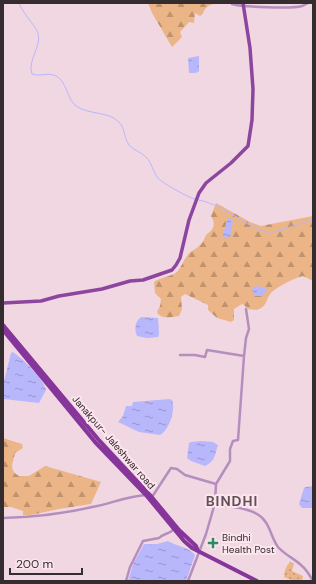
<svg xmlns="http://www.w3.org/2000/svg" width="316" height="584" viewBox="0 0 316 584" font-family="'DM Sans',sans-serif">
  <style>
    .green { fill: url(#green-dots) }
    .forest { fill: url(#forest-firs) }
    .water { fill: url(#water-ripples) }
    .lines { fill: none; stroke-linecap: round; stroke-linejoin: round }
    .stream { stroke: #b9b7fc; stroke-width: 1 }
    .minor { stroke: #b58ebf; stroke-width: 2.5 }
    .primary { stroke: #8d46a0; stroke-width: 3.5 }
    .trunk { stroke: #86369a; stroke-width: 4 }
    .poi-dot { fill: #2b8b63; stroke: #fde5ee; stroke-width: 1.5 }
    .labels { text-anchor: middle; stroke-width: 4; stroke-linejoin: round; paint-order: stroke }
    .street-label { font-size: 10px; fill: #352c2f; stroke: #fde5ee }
    .poi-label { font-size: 10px; fill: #352c2f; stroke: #fde5ee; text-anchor: start }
    .district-label { font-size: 14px; font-weight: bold; letter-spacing: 1px; fill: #634f57; stroke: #fde5ee }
  </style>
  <defs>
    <pattern id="green-dots" width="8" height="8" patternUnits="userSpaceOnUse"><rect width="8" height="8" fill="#ecb587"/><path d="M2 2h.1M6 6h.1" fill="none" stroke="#c0936f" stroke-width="1.8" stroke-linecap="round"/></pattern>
    <pattern id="forest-firs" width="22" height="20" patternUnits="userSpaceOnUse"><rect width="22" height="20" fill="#ecb587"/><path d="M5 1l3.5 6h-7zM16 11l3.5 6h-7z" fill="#c0936f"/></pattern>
    <pattern id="water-ripples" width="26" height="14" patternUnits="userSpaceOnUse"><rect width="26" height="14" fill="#b9b7fc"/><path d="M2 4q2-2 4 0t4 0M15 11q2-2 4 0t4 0" fill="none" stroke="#9795cc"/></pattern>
  </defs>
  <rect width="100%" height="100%" fill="#f0d7e1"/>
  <!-- green -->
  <path class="green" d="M290 562 294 563 292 571 303 576 302 581H294L284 577C284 571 286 566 290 562Z"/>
  <!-- forest -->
  <path class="forest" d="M148 3H223C218 4 210 3 206 8 203 11 204 14 200 16L195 13 194 23 189 22 180 32 182 37 172 47 152 13Z
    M216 203 250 222 261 226 313 216V281L303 276C294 278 277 287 271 293 265 300 268 306 257 310L248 309 244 305 242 304 234 309V320L231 322 217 318 208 310V305L185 294 181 297 182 309 179 316C172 317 161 320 157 312L160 306 161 299 155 293 154 282C161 277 170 277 177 272 181 268 183 261 187 256 190 251 197 249 201 244 204 242 204 237 207 234 214 229 216 224 211 216Z
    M3 438 22 444 23 448 15 453C13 464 8 469 19 476H29L45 466 101 482 91 504 59 509 31 515H23V511L11 507H4L3 515Z"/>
  <!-- water -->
  <path class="water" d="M199 56V71L196 73H189L188 58Z
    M228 217 233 221 230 238H222Z
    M256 286 267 289 266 293 261 296H254L252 288Z
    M141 317 158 318 159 334 158 337 147 338 137 336C134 329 135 321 141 317Z
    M13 352C23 359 44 379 46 390L39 403 3 399V385L11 353Z
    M170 399 172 400C176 410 169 430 160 435L139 432 118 422 123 416 126 406H132L133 402Z
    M201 441 213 442 218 445C215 454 215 462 205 466L191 461 187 458 189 443 191 442Z
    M313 486V508H302L299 504 304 488 306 487Z
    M168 541C176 546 189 547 195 555L186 581H128L133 564 144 544H157Z"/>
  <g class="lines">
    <!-- stream -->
    <path class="stream" d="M19 3C23 14 35 25 38 33 42 47 27 60 32 74 40 77 48 72 56 76 66 80 67 99 76 106 89 115 108 111 119 122 125 128 124 138 129 145 133 150 141 152 146 157 152 163 153 172 158 178 162 183 189 198 195 199
      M199 200C219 204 236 218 254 227 258 229 263 232 268 232 278 233 301 222 313 220"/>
    <!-- minor -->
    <path class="minor" d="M232 4C242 7 292 9 302 6 305 5 305 5 308 3
      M180 355H195L205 357 207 350 244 356
      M152 497 171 468 177 469 185 475 216 484
      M215 503C229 508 244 506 257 514 270 521 270 536 278 547 285 555 295 559 302 566 307 570 310 576 313 581
      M3 518C33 517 63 514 92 507 110 504 127 496 146 495
      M126 581 130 567 143 541 159 538C163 533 169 535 174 529
      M188 581 206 534 215 503 216 484 230 461V449L233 441 238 440 244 356 246 338 249 329 246 309"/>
    <!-- primary -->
    <path class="primary" d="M3 303 41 301 59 296 102 289 130 281 143 280 172 270 176 265 180 258 189 220 199 193 206 183 231 163 248 146 252 120 253 89 250 48 243 3"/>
    <!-- trunk -->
    <path class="trunk" d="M3 325 98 439 150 495 179 530 196 546 198 551
      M3 330 95 442 146 495 184 541 192 548 257 581"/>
  </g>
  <!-- markers -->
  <path class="poi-dot" d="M211 537h4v4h4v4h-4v4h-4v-4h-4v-4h4z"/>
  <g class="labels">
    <!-- street labels -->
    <g class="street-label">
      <text transform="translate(114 442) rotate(49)" y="4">Janakpur- Jaleshwar road</text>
    </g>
    <!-- poi labels -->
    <g class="poi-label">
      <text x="222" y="541">Bindhi<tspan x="222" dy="12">Health Post</tspan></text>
    </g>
    <!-- district labels -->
    <g class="district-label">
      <text x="232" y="506">BINDHI</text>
    </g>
  </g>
  <!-- border -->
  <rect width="316" height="584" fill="none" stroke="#352c2f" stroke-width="8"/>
  <!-- scale -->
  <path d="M10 568v6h72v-6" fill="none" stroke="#352c2f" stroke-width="2"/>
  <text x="16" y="568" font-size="12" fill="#352c2f" stroke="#fde5ee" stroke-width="3" paint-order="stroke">200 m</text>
</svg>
